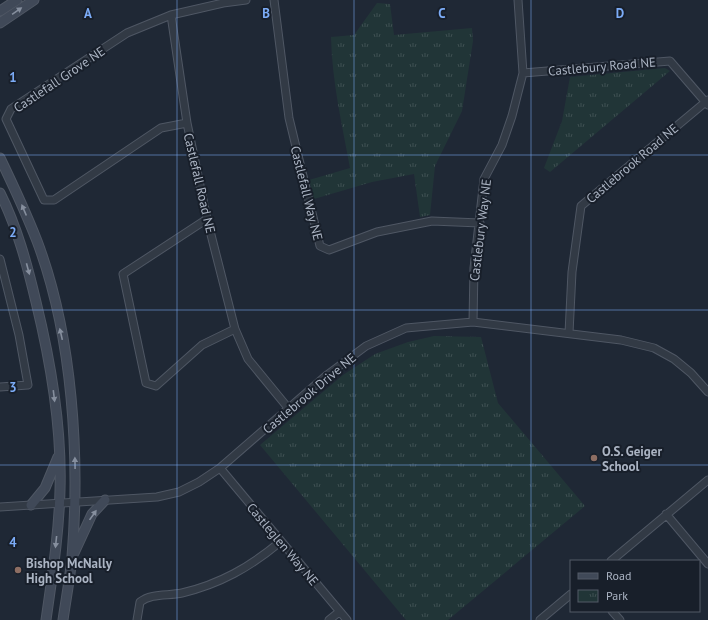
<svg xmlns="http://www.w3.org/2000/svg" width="708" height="620" viewBox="0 0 708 620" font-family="'PT Sans',sans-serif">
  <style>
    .park { fill: url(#park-tufts) }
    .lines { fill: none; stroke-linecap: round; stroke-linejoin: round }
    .street-casing { stroke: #4f5764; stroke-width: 9 }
    .secondary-casing { stroke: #4f5764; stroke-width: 11 }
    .street { stroke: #323a45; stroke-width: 7 }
    .secondary { stroke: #404958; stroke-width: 9 }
    .oneway { fill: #868f9e }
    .grid { fill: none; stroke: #7cacf7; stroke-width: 1; stroke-opacity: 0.55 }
    .education-dot { fill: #8d6e63; stroke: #181f2a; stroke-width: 1.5 }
    .labels { text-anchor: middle; stroke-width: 4; stroke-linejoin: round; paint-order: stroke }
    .street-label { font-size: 13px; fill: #abb4c3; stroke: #181f2a }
    .poi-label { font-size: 13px; font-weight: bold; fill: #abb4c3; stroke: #181f2a; text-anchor: start }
    .grid-label { font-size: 13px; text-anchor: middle; font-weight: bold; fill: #7cacf7; stroke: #181f2a; stroke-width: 4; stroke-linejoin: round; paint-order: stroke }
  </style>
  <defs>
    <pattern id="park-tufts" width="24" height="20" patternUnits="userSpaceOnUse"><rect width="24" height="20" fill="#213537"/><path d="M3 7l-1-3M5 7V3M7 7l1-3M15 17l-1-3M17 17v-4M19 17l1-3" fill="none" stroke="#3f5052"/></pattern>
  </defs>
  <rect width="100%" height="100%" fill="#1f2835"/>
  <!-- park -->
  <path class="park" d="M377 3 390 4 394 35 472 28 473 41 462 111 435 166 430 215 420 217 414 174 372 182 314 199 309 180 350 168C342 124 332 82 331 37L354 35Z
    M665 68 670 71 550 172 544 168 562 121 570 77Z
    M434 336 481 337 498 403 585 506 448 620H406L260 445 343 375 375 354 408 342Z"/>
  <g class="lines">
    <!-- street casing -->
    <g class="street-casing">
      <path id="street" d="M246 0 223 3 171 15 187 123 207 219 235 329 248 359 289 409
        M274 0 289 118 320 246 329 250 377 232 432 221 480 223
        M171 15 127 33 11 109 6 119 44 200H54L161 128 187 123
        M523 73 670 61 708 105
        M207 219 123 274 146 383 156 386 202 345 235 329
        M0 259 19 335 28 385 0 387
        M473 322 474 268 484 179 502 145 512 116 523 73 518 0
        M569 333 572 272 581 206 708 100
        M220 468 347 620
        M0 507 157 497 179 492 199 482 220 468 327 375 366 346 406 328 473 322 621 340 654 348 674 359 691 373 708 392
        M666 514 708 564
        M611 561 708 480
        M612 611 620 620
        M137 620 140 602C151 593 168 596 182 593 220 584 250 567 280 542
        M329 620 339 612
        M540 620 571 594"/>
    </g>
    <!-- secondary casing -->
    <g class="secondary-casing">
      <path id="secondary" d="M0 11 17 0
        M0 23 34 0
        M0 158C13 185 26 213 37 241 73 336 80 457 72 557 70 578 66 599 63 620
        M0 193C17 227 27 264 36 302 51 363 62 427 60 490 59 534 52 577 46 620
        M31 505 45 488 58 457
        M74 553 92 514 105 500"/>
    </g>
    <!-- street -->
    <use href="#street" class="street"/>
    <!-- secondary -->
    <use href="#secondary" class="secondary"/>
  </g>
  <!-- one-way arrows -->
  <defs><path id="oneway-solid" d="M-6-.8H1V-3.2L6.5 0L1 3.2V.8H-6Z"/></defs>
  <g class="oneway">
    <use href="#oneway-solid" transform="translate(17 11) rotate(-35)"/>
    <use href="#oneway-solid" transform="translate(24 210) rotate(-113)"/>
    <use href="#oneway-solid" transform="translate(28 269) rotate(75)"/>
    <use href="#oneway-solid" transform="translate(61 334) rotate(-103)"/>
    <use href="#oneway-solid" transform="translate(54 396) rotate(83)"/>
    <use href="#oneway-solid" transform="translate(75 463) rotate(-91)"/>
    <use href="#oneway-solid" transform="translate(93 515) rotate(-55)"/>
    <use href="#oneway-solid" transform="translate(56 542) rotate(96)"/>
  </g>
  <!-- grid -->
  <path class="grid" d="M177 0V620M354 0V620M531 0V620M0 155H708M0 310H708M0 465H708"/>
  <!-- markers -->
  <g class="education-dot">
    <circle cx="594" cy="458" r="4"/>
    <circle cx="18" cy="570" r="4"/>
  </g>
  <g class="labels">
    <!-- street labels -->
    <g class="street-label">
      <text transform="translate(602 66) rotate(-5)" y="5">Castlebury Road NE</text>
      <text transform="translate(59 79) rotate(-34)" y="5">Castlefall Grove NE</text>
      <text transform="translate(632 163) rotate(-40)" y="5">Castlebrook Road NE</text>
      <text transform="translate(200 183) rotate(77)" y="5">Castlefall Road NE</text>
      <text transform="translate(307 193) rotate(76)" y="5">Castlefall Way NE</text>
      <text transform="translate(480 230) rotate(-83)" y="5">Castlebury Way NE</text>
      <text transform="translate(309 393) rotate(-40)" y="5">Castlebrook Drive NE</text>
      <text transform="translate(283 544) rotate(50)" y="5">Castleglen Way NE</text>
    </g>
    <!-- poi labels -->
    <g class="poi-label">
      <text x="602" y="456">O.S. Geiger<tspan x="602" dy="15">School</tspan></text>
      <text x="26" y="568">Bishop McNally<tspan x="26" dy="15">High School</tspan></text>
    </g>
  </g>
  <g class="grid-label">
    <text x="88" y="18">A</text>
    <text x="266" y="18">B</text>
    <text x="442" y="18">C</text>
    <text x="620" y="18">D</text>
    <text x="13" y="82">1</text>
    <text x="13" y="237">2</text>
    <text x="13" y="392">3</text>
    <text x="13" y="547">4</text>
  </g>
  <!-- legend -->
  <rect x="570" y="560" width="130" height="52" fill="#181f2a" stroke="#535b67"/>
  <rect x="578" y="573" width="20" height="6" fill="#404958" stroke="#535b67"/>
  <text x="606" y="580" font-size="12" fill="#abb4c3">Road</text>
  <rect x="578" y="590" width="20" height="12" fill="url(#park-tufts)" stroke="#535b67"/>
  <text x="606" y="600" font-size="12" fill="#abb4c3">Park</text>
</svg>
